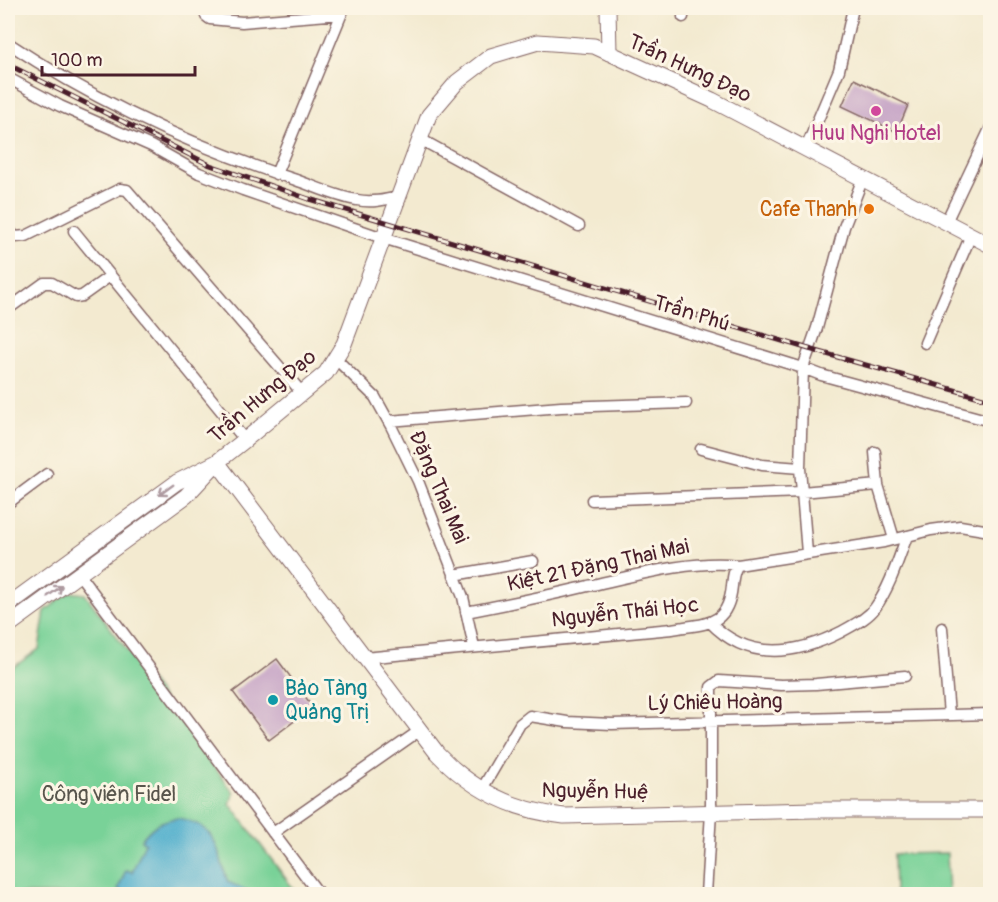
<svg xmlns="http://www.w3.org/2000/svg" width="998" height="902" viewBox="0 0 998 902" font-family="Pangolin,sans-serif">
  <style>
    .green { fill: #79d298; stroke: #627862; stroke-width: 1.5 }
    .water { fill: #4dadcc; stroke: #4c667c; stroke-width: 1.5 }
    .building { fill: #c6a4c6 }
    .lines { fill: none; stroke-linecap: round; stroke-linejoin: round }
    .street-casing { stroke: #856665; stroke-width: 13 }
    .secondary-casing { stroke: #856665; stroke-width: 17 }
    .street { stroke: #fff; stroke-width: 10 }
    .secondary { stroke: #fff; stroke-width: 15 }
    .rail-casing { stroke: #4a1f2b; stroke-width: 5 }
    .rail { stroke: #fcf5e5; stroke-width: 3; stroke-dasharray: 9; stroke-linecap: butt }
    .oneway { stroke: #ae9aa0 }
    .hotel-dot { fill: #d1479c; stroke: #fcf5e5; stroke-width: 2 }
    .food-dot { fill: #e8710a; stroke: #fcf5e5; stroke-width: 2 }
    .culture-dot { fill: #0f9aa8; stroke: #fcf5e5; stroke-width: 2 }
    .labels { text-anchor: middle; stroke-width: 6; stroke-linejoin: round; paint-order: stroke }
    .street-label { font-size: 21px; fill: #4a1f2b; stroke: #fcf5e5 }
    .hotel-label { font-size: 21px; fill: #b23c85; stroke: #fcf5e5 }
    .food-label { font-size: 21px; fill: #c56008; stroke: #fcf5e5; text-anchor: end }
    .culture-label { font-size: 21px; fill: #0d838f; stroke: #fcf5e5; text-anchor: start }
    .park-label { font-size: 21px; fill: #58554c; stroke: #fcf5e5 }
  </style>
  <rect width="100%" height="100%" fill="#fcf5e5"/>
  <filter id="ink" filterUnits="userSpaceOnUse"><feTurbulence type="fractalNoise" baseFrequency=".0167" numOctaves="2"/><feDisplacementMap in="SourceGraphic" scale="12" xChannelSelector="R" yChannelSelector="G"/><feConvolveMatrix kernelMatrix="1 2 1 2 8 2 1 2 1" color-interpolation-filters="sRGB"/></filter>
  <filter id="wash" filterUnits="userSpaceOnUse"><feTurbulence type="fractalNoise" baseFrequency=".008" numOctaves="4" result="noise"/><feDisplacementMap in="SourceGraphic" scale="24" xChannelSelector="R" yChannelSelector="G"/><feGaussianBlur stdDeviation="1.35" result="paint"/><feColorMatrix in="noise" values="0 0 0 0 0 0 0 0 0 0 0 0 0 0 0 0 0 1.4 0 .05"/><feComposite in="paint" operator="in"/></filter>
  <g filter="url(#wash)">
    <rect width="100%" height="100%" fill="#f3ead0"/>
    <!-- green -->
    <path class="green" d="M70 592 85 594 234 793 230 804 295 891 310 892 311 894H8V671L39 649 45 611Z
      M947 853 949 894H895L894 854Z"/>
    <!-- water -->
    <path class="water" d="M178 818C219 826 216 849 228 882L255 894H127L118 889 126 870 132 872 145 843 141 840C152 826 160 820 178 818Z"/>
    <g id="blocks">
      <!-- building -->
      <path class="building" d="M854 79 908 105 897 132 842 106Z
        M277 659 313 707 269 740 233 692Z"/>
    </g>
  </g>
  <g filter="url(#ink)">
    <use href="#blocks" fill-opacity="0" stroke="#856665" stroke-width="1.5"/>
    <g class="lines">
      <!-- street casing -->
      <g class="street-casing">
        <path id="street" d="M204 8 206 16 210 19 242 22 341 14
          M683 17 684 8
          M8 43C97 102 194 147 296 180 316 187 337 197 357 200 371 203 385 200 398 197
          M8 78 60 106 151 146 199 173 243 190 383 238 803 368 821 375 990 421
          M420 139 579 226
          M806 148 839 70 853 8
          M276 174 344 8
          M946 222 990 129
          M8 229 15 237 26 236 120 189 127 190 303 394
          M74 231 245 440
          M8 309 44 283H52L76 297 82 296 110 276
          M925 343 971 235
          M336 359 375 397 391 426 418 481 463 597 474 647
          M389 421 561 407 686 403
          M701 449 762 465 800 468
          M875 452 878 485
          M592 500 802 492 878 485 894 539
          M8 503 47 474
          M807 553 800 468 803 368 817 328 844 227 863 178
          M79 574 319 894
          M454 575 533 561
          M466 612C507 604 548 596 588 586 633 576 693 559 738 565
          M710 622C748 662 796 655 841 632 853 625 867 619 875 608 890 587 898 560 907 536
          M942 628 949 715
          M364 658 672 629C706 623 728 627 732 586 733 578 733 571 738 565L884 542 931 530 960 526 990 531
          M482 789 520 724 530 716 567 722 612 724 990 714
          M273 833 419 731
          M706 894 711 812V687L719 681 781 685 816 684 905 676"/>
      </g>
      <!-- secondary casing -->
      <g class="secondary-casing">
        <path id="secondary" d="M608 8 609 53
          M217 462 437 753C471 789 514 811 564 816L813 810H990
          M8 605 177 482 217 462 245 440 326 373 344 344 429 115 457 82 491 56 538 42 594 46 712 100 990 245
          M8 626 186 496 211 469"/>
      </g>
      <!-- street -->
      <use href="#street" class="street"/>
      <!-- secondary -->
      <use href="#secondary" class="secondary"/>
      <!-- rail casing -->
      <g class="rail-casing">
        <path id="rail" d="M8 61 15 68 210 165 309 199 809 349 990 400"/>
      </g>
      <!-- rail -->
      <use href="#rail" class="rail"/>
    </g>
    <!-- one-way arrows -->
    <defs><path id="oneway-shaft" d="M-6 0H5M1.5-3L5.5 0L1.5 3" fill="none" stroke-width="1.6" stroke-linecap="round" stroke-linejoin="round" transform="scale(1.5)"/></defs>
    <g class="oneway">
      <use href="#oneway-shaft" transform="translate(166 490) rotate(144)"/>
      <use href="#oneway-shaft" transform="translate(55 591) rotate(-36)"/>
    </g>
  </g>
  <!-- markers -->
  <circle class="hotel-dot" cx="876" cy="111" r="6"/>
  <circle class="food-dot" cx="869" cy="209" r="6"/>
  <circle class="culture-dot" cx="273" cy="700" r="6"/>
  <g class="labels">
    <!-- street labels -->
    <g class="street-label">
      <text transform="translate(690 68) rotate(25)" y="7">Trần Hưng Đạo</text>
      <text transform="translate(692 313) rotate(17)" y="7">Trần Phú</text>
      <text transform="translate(262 396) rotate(-40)" y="7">Trần Hưng Đạo</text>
      <text transform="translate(439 487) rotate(67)" y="7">Đặng Thai Mai</text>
      <text transform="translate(598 565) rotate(-12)" y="7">Kiệt 21 Đặng Thai Mai</text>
      <text transform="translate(625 612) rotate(-6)" y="7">Nguyễn Thái Học</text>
      <text transform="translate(715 702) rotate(-1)" y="7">Lý Chiêu Hoàng</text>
      <text transform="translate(595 791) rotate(1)" y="7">Nguyễn Huệ</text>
    </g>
    <!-- hotel labels -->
    <g class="hotel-label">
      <text x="876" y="140">Huu Nghi Hotel</text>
    </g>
    <!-- food labels -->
    <g class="food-label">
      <text x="857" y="216">Cafe Thanh</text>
    </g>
    <!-- culture labels -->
    <g class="culture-label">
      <text x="285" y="695">Bảo Tàng<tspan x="285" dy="24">Quảng Trị</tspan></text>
    </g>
    <!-- park labels -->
    <g class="park-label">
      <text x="109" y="801">Công viên Fidel</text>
    </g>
  </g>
  <!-- margin -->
  <rect width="998" height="902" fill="none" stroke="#fcf5e5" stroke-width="30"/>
  <!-- scale -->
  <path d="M42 66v9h153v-9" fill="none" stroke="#4a1f2b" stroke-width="3"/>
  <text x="51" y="66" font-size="18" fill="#4a1f2b" stroke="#fcf5e5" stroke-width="4.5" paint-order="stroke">100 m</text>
</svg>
